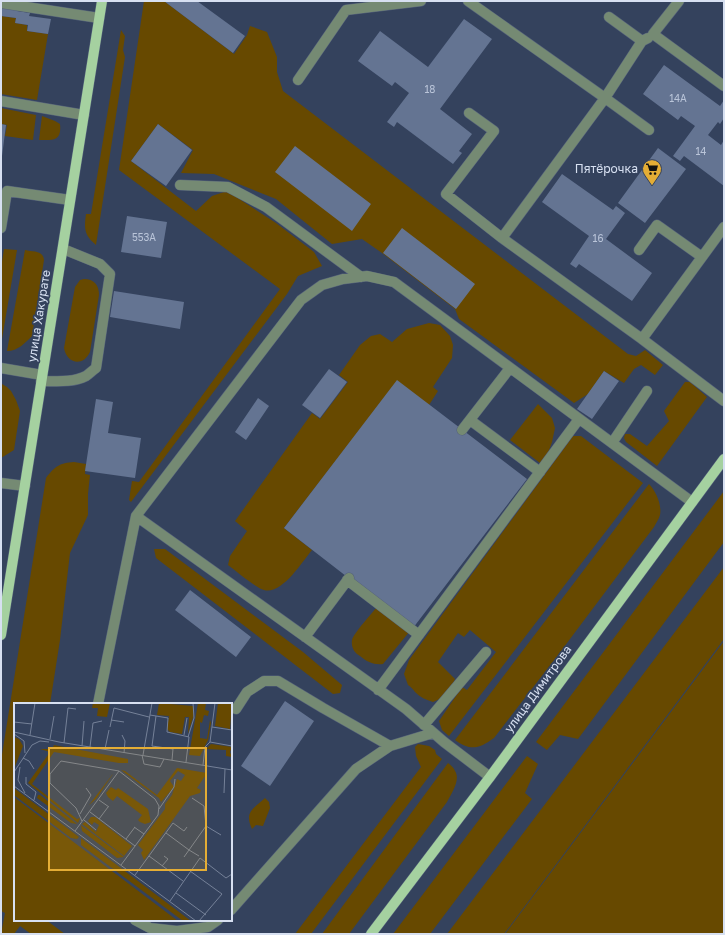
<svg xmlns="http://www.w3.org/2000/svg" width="725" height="935" viewBox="0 0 725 935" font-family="'Golos Text',sans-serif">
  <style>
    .green { fill: #674900 }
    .building { fill: #647492 }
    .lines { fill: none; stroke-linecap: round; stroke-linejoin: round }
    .minor-casing { stroke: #55627b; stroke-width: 11 }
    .major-casing { stroke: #55627b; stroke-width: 11 }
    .minor { stroke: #758a73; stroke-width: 10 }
    .major { stroke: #a5d1a0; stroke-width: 10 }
    .labels { text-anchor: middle; stroke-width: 3.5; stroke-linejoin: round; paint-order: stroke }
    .number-label { font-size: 10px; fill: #bac5d9 }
    .poi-label { font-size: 12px; fill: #d7e0f1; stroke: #34425d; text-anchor: end }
    .street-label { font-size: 12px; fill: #d7e0f1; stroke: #34425d }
    .inset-road { fill: none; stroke: #758198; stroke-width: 1 }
    .view { fill: #e4ad35; fill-opacity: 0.15; stroke: #e4ad35; stroke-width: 2 }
    .inset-edge { fill: none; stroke: #d7e0f1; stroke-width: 2 }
  </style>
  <rect width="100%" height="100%" fill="#34425d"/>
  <!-- green -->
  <path class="green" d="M144 1H164L234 54 247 35 250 26 267 32 277 57V72L283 91 628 354 636 356 645 350 663 365 655 375 641 365 634 369 624 383 604 371 588 394 574 403 459 319 455 309 382 253 362 239 332 244 276 199 214 174 181 173 193 150 158 124 131 161 196 211 212 196 227 191 276 223 314 252 322 266 298 276 287 294 131 502 129 500 132 481 139 482 280 289 119 170Z
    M1 16 16 18 15 23 27 25V31L48 34 37 100 1 94Z
    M121 30 125 36 123 50 125 57 96 245C84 235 84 229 86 214H91Z
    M1 108 36 115 33 140 5 136 7 125 1 124Z
    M42 116 55 121 60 124C62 142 52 140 39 140Z
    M4 249 17 250 1 345V268Z
    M25 250C33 252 43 250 44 260L32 336C25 343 18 351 7 351Z
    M84 279C94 279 99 285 99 295L90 352C83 367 67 364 64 348L75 287 80 280Z
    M429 323 440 325 450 336 453 345 452 358 433 387 438 391 429 405 397 381 284 528 312 550C302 562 282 595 264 590 256 588 236 571 228 565L230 556 247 531 235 521 312 413 320 419 348 382 339 375 360 345 371 336 380 334 392 342 407 329Z
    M685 382H690L707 397 657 466 626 442 624 438 625 434H630L647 446 669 421 664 411Z
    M2 384 7 387 11 391 16 400 20 411 14 450 1 458Z
    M538 404 552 418 555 428 552 442 548 453 540 463 510 440Z
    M573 436H581L643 483 449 736 442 730 439 721 462 687 467 690 496 652 470 630 464 637 458 633 438 662 455 679 452 686 442 698 433 702C426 700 420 697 415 692 413 689 411 687 408 685L404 674 409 660Z
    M74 462 86 464 85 474 90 475 88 494V515L70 553 60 640 50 704H15V920H46L65 934H31L20 926 14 934H1L5 913 1 911V761L46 478C55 466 60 463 74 462Z
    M649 484C656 491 662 505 660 515 659 519 656 523 654 527L558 655 494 738C479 749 470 751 455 740Z
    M724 491V542L578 739 560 735 547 750 536 742Z
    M154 549H165L303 652 342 685 340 693 333 694 156 558Z
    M724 567V639L504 934H447Z
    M377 607 410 631 383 664C374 665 367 662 360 656 354 653 351 647 352 640 354 633 372 613 377 607Z
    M724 641V934H505Z
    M418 744 429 746 435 750 436 754 442 759 311 934H295L421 767 416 756 415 747Z
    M527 756 538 764 525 793 532 799 430 934H393Z
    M448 763C451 765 454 768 455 771 461 780 451 794 447 802L349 934H322Z
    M265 798 269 802 270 808 263 826 256 825 252 829C244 812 253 809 265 798Z"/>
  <!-- building -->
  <path class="building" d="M1 1H18L17 11 30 13 29 16 51 19 48 34 27 31 28 25 15 23 16 18 1 16Z
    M164 1H197L245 36 233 53Z
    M464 19 492 39 440 109 472 134 459 151 462 153 453 164 397 122 394 127 387 122 409 93 395 82 392 86 358 61 380 31 428 67Z
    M664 65 720 106 724 100V118L720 124 718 122 708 135 721 145 724 140V186L684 156 680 161 673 156 695 126 681 116 678 120 643 94Z
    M1 124 6 125 2 156H1Z
    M158 124 192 150 166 186 131 161Z
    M295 146 371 204 352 231 275 172Z
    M658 148 686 169 645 223 618 203Z
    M562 174 613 210 616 206 625 213 606 239 652 273 632 301 579 264 576 268 570 264 589 236 542 202Z
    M127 216 167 222 161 258 121 252Z
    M402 228 475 284 456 309 383 253Z
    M114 291 184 302 180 329 110 317Z
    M329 369 347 382 320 418 302 405Z
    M604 371 619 381 592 419 577 409Z
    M397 380 527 479 413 628 284 528Z
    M258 398 269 406 246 440 235 432Z
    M96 399 113 402 108 433 141 438 135 478 85 471Z
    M190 590 251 637 236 657 175 610Z
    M285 701 314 721 270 786 241 766Z"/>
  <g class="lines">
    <!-- minor casing -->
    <g class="minor-casing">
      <path id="minor" d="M468 1 605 98 502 238
        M679 1 653 34 724 86
        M1 3 99 18
        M609 17 642 41 648 38
        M642 41 605 98 649 130
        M298 80 346 10 421 1
        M1 101 84 115
        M469 113 494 131 446 194 502 238 642 339 724 401
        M180 185 228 187 266 207 361 277
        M1 228 7 191 70 200
        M639 250 657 225 702 257
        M642 339 724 227
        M1 368 42 375
        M41 381C56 381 72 383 86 376 89 374 93 370 96 368L110 274 100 264 63 249
        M470 420 540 472
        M462 430 510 368
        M612 443 647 391
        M1 483 25 486
        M136 516 406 709 444 742 490 777
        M347 580 419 635
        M305 637 349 578
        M378 690 579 419
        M98 704 136 516 301 300 322 285 343 279 367 276 394 282 692 502
        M236 709 247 692 264 681H278L323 708 390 746
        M424 725 486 652
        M231 910 356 769 390 746 433 733
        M135 920 150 928 177 931 208 927 218 920"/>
    </g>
    <!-- major casing -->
    <g class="major-casing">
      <path id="major" d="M1 635 102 1
        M371 934 490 777 724 459"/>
    </g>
    <!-- minor -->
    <use href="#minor" class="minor"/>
    <!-- major -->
    <use href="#major" class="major"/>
  </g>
  <!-- icons -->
  <defs>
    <g id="supermarket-pin" transform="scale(1)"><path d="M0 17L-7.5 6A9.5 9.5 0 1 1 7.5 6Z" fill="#e4ad35" stroke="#34425d"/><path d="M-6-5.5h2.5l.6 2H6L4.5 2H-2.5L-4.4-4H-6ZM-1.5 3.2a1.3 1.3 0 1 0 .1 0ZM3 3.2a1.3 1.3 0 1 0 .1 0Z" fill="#111"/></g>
  </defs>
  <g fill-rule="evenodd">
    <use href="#supermarket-pin" x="652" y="169"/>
  </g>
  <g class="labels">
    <!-- number labels -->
    <g class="number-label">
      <text x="430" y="93">18</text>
      <text x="678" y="102">14А</text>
      <text x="701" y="155">14</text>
      <text x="144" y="241">553А</text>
      <text x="598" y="242">16</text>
    </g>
    <!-- poi labels -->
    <g class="poi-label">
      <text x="638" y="173">Пятёрочка</text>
    </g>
    <!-- street labels -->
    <g class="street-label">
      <text transform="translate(39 316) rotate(-81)" y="4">улица Хакурате</text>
      <text transform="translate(538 689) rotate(-54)" y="4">улица Димитрова</text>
    </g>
  </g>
  <!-- overview -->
  <g transform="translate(14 703)">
    <rect width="218" height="218" fill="#34425d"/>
    <path d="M79 0H96L93 14 83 13 84 5H78ZM145 0 179 3 180 11 174 31 175 14H171L168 31 156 29 153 26 155 13 143 12ZM184 0H192L191 7 195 8 194 13 190 12 188 20 186 19V35L193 36 196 17 197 20 194 37 186 53 175 52ZM204 0H218L216 26 201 23ZM0 34 5 36 9 43 0 66ZM197 41 218 44 216 49 218 54 212 53V47L192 46ZM40 42 114 56V60H105L40 49 18 81 63 116 66 115 64 120 14 80 36 49 26 46H38ZM163 65 193 70 183 85 187 87 186 90 176 93 130 157 127 150 129 147 124 142 151 106V101L158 92 163 76 167 78 171 72 164 68 156 78 160 84 147 99 145 95 107 67 111 68 143 92ZM99 71 82 96 75 102 98 72ZM97 84 102 87 104 85 134 106 137 119 131 121 126 119 124 117 128 112 103 93 99 98 94 94 92 90ZM0 85 65 134 63 136 57 135 0 92ZM24 92H26L63 121 57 120 23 95ZM0 94 164 218H0ZM77 114H81L118 143 110 153 68 121 71 119 82 129 85 122 80 119 78 122 74 118ZM67 122 110 154 103 155 68 128ZM67 135 177 218H169L67 142Z" fill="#674900"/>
    <path class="inset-road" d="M201 0 196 39 218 43M136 12 154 15 153 29 175 34 172 59M142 13 138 43 159 46 158 57M97 17 110 19M0 19 18 21M96 24 100 5 135 14M198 24 218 27M0 29 45 39 218 67M0 31 10 38 11 50M16 32 21 0M108 32 111 38 110 50M170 32 173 15M174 34 180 15 179 0M36 36 40 13M50 40 54 5 62 6M68 43 70 18M76 44 79 20 88 18M91 46 95 27M128 52 130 61 146 64 150 56M129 52 138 0M9 55 15 58 20 66M189 62 191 44 196 39M6 64 4 77 11 90M0 69 18 42 26 38 35 39M12 74V81L22 89 20 97M0 83 182 218M210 90 211 66M178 95 190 103 192 123M85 97 95 104M145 106 160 84 161 76M76 109 121 143M66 111 77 92 72 85M85 116 94 104M70 117 82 127M68 118 62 105 36 80V71L47 58 105 68 141 96 145 103 144 112 107 162M120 124 130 131M61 128 105 68M152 130 175 147 192 123 207 132M112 136 121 124M135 153 169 178M170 154 175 147 185 153M148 163 154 156 150 153M176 168 208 191 185 218M121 172 159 120 170 128 173 124M162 190 192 212M156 198 186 155 212 175 218 171"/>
    <path class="view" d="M35 45H192V167H35Z"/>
    <rect width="218" height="218" class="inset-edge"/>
  </g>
  <!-- border -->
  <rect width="725" height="935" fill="none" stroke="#d7e0f1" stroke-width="4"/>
</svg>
